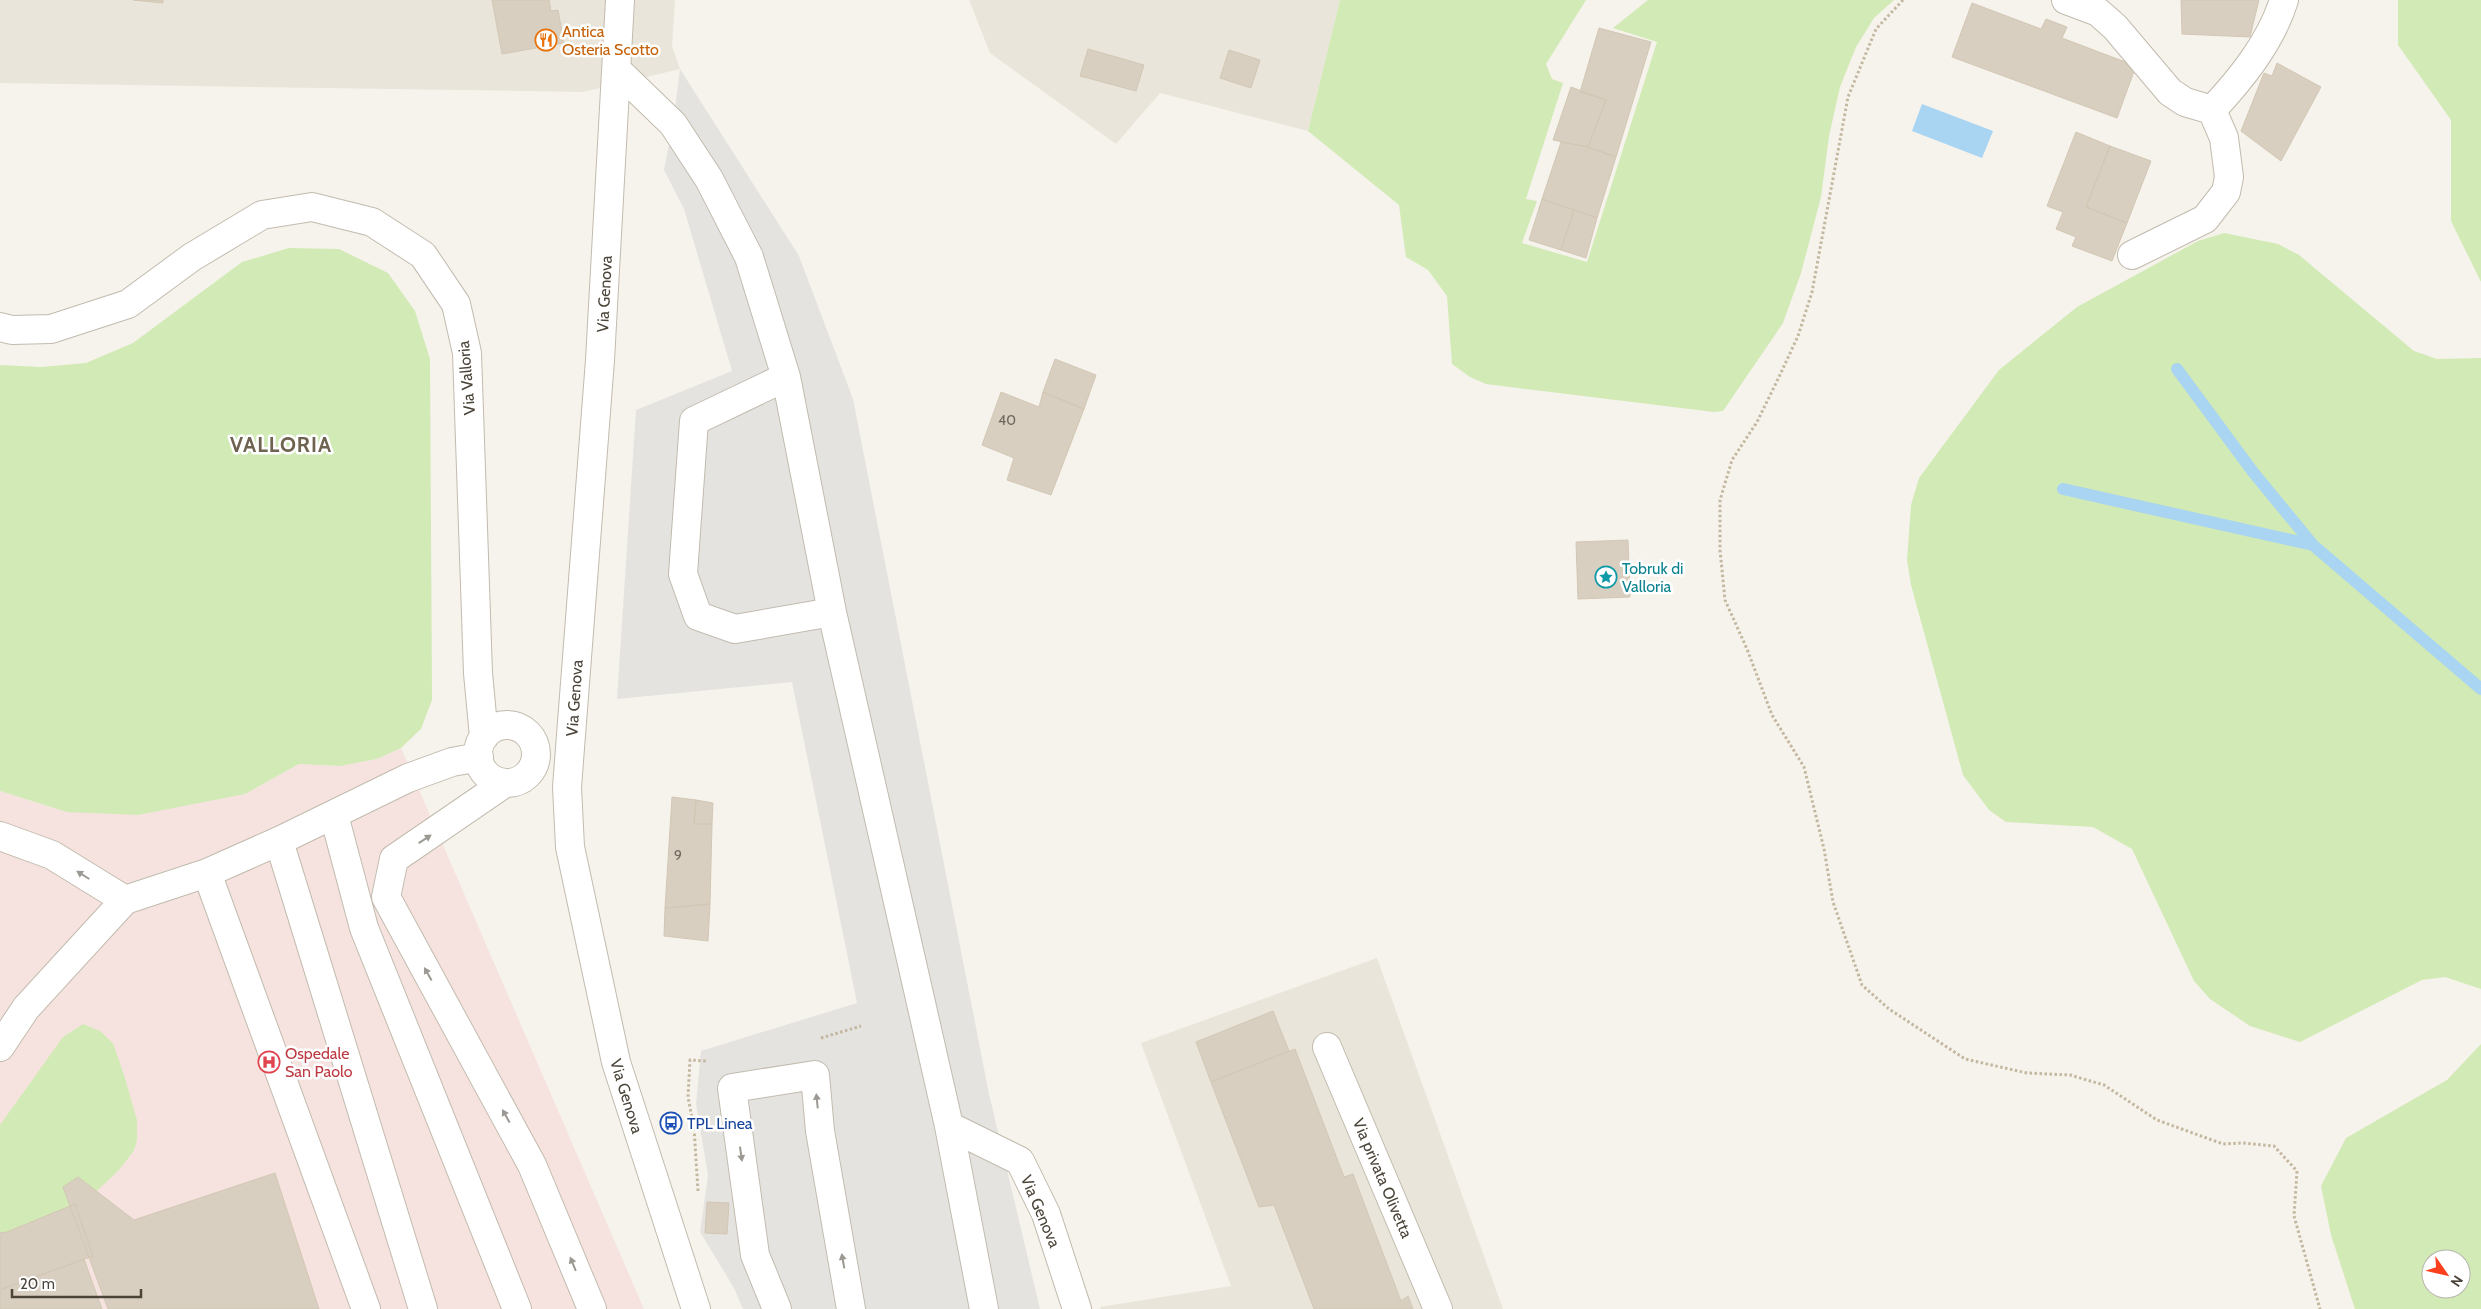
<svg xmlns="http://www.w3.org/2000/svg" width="2481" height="1309" viewBox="0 0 2481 1309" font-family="Cabin,sans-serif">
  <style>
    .residential { fill: #eae5da }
    .medical { fill: #f6e3e0 }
    .green { fill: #d2eab5; fill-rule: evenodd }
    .parking { fill: #e5e3e0 }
    .water { fill: #a9d4f2 }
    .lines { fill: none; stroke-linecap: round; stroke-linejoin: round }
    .stream { stroke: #a9d4f2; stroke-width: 12 }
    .building { fill: #d8cfc1; stroke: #d3c7b4 }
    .minor-casing { stroke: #c2bbae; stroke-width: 30 }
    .path { stroke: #c4b79f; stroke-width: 3; stroke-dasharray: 2.5 2.5; stroke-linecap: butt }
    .minor { stroke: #fff; stroke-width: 28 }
    .oneway { fill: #9c9892 }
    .labels { text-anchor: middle; stroke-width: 5; stroke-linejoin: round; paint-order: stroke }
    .number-label { font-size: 14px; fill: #6e675b }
    .food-label { font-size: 16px; fill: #c56008; stroke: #fff; text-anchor: start }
    .street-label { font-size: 16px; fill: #4b4439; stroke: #fff }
    .culture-label { font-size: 16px; fill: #0d838f; stroke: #fff; text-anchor: start }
    .health-label { font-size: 16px; fill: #be3a42; stroke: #fff; text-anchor: start }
    .transit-label { font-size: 16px; fill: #164399; stroke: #fff; text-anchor: start }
    .district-label { font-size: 21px; font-weight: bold; letter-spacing: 1px; fill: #6e6250; stroke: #fff }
  </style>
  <rect width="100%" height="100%" fill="#f6f3ec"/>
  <!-- residential -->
  <path class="residential" d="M0 0H675L672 46 680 69 583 92 0 83Z
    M969 0H1340L1308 131 1160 93 1116 144 990 53Z
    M1377 958 1503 1309H1101L1100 1307 1231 1286 1141 1043Z"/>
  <!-- medical -->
  <path class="medical" d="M401 748 644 1309H0V791L67 812 245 794 299 764 340 766 377 759Z"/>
  <!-- green -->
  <path class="green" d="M1340 0H1586L1546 64 1552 79 1563 83 1526 199 1537 201 1522 243 1587 262 1657 42 1613 28 1648 0H1894L1874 18 1856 47 1840 87 1829 136 1821 197 1801 273 1783 323 1723 411 1714 412 1486 384 1470 377 1452 364 1447 296 1428 270 1406 257 1399 205 1308 131Z
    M2398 0H2481V282L2451 221V120L2398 45Z
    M2224 233 2278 244 2299 255 2414 351 2437 359 2481 358V989L2445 977 2422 980 2300 1042 2250 1026 2210 999 2194 981 2132 849 2093 827 2006 822 1989 810 1963 775 1911 585 1907 560 1911 505 1919 478 1999 370 2077 307 2198 241Z
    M289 248 339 249 388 273 415 311 430 359 432 700 421 729 401 748 377 759 340 766 299 764 245 794 138 815 67 812 0 791V365L41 367 86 363 133 343 242 262Z
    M83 1024 100 1031 113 1043 124 1075 137 1120V1141L133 1152 118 1171 88 1199 7 1232 0 1233V1125L63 1037Z
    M2481 1044V1309H2355L2331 1235 2321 1186 2346 1138 2447 1080ZM2431 1259H2461V1289H2431Z"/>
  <!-- parking -->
  <path class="parking" d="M680 69 799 256 853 399 989 1094 1040 1309H743L734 1288 700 1232 708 1175 696 1104 701 1051 857 1003 792 682 617 699 636 410 732 371 684 209 664 170 673 124Z"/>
  <!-- water -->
  <path class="water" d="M1922 104 1993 131 1982 158 1912 131Z"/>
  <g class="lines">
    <!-- stream -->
    <path class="stream" d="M2177 369 2253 472 2313 545 2481 689
      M2063 489 2313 545"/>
  </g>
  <!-- building -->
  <path class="building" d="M133 0H163V3Z
    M492 0H549L551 11 558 10 564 43 502 54Z
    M2181 0H2259L2250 37 2182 34Z
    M1972 3 2041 29 2046 19 2067 27 2062 38 2136 66 2117 118 1952 57Z
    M1599 28 1651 42 1616 157 1588 147 1606 100 1580 92Z
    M1088 49 1144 65 1136 91 1080 76Z
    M1229 50 1260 60 1251 88 1220 78Z
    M2277 63 2321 87 2281 161 2241 131 2264 73 2272 76Z
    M1571 87 1606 100 1588 147 1553 140Z
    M2076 132 2110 146 2086 207 2127 223 2112 261 2072 246 2076 237 2056 229 2063 212 2047 206Z
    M1561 142 1588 147 1616 157 1597 218 1542 199Z
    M2110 146 2151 161 2127 223 2086 207Z
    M1542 199 1574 210 1561 250 1529 240Z
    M1574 210 1597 218 1586 258 1561 250Z
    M1055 359 1096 375 1084 409 1043 392Z
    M1001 392 1039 407 1043 392 1084 409 1051 495 1007 480 1014 458 982 445Z
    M1628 540 1630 597 1578 599 1576 542Z
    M672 797 696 800 694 824H712L710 904 665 908Z
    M696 800 713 803 712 824H694Z
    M710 904 708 941 664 936 665 908Z
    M1273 1011 1289 1051 1211 1082 1196 1042Z
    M1295 1049 1344 1177 1353 1174 1401 1301 1408 1296 1413 1309H1314L1274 1205 1259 1207 1211 1082Z
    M275 1173 319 1309H108L63 1187 78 1177 134 1220Z
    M707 1202 729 1203 727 1234 705 1233Z
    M75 1204 93 1256 0 1290V1233L7 1232Z
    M84 1259 102 1309H0V1290Z"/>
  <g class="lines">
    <!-- minor casing -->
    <g class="minor-casing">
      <path id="minor" d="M620 0 600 360 567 787 570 847 616 1062 696 1309
        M2066 0 2098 12 2115 27 2170 92 2185 102 2212 110 2224 138 2229 177 2226 192 2205 219 2132 255
        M617 70 673 124 709 179 749 257 786 377 832 612 949 1126 984 1309
        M2212 110C2241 79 2271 42 2284 0
        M0 327 12 330 51 329 128 304 192 257 262 215 312 207 372 222 423 255 456 304 467 353 478 673 484 737
        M786 377 694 421 683 574 698 616 735 629 832 612
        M478 754a29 29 0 1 1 58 0a29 29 0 1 1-58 0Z
        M505 783 394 859 386 897 532 1165 592 1309
        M334 815 364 928 517 1309
        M0 836 52 855 125 900
        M279 841 423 1309
        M207 873 366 1309
        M0 1047 26 1008 125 900 207 873 279 841 408 778 452 762 479 757
        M1327 1047 1438 1309
        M949 1126 1020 1161 1046 1214 1077 1309
        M777 1309 755 1255 732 1088 815 1075 820 1131 851 1309"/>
    </g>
    <!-- path -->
    <path class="path" d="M1903 0 1876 29 1848 97 1812 292 1798 336 1779 377 1757 422 1732 460 1720 500V550L1725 600 1747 649 1772 715 1804 767 1824 849 1833 902 1862 985 1889 1009 1965 1059 2027 1073 2070 1075 2104 1085 2157 1120 2223 1144 2243 1143 2274 1146 2297 1171 2294 1216 2320 1309
      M821 1038 861 1026
      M698 1191 694 1128 688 1097 690 1060 707 1061"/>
    <!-- minor -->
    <use href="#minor" class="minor"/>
  </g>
  <!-- one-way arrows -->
  <defs><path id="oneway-solid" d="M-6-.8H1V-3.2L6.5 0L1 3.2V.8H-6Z" transform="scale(1.25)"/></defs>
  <g class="oneway">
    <use href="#oneway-solid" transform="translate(425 839) rotate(-33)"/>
    <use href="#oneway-solid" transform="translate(83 875) rotate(-148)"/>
    <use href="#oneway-solid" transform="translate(428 974) rotate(-119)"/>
    <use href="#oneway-solid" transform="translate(817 1101) rotate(-96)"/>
    <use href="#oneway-solid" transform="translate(506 1116) rotate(-119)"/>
    <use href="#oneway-solid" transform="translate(741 1154) rotate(82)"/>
    <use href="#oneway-solid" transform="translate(843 1261) rotate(-100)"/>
    <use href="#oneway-solid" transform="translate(573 1264) rotate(-112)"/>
  </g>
  <!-- icons -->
  <defs>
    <g id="restaurant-ring" transform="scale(1.125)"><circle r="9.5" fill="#fff" stroke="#e8710a" stroke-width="1.5"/><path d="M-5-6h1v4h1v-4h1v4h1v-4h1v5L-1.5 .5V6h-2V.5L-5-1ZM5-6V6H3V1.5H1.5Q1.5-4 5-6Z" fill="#e8710a"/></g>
    <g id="sight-ring" transform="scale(1.125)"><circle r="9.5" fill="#fff" stroke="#0f9aa8" stroke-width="1.5"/><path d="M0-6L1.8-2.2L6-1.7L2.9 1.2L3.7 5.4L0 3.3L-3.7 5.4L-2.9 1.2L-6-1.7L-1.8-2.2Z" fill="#0f9aa8"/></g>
    <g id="hospital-ring" transform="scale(1.125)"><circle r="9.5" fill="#fff" stroke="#e0444e" stroke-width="1.5"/><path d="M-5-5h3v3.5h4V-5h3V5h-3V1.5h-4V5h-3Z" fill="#e0444e"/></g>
    <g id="bus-ring" transform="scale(1.125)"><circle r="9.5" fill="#fff" stroke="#1a4fb4" stroke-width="1.5"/><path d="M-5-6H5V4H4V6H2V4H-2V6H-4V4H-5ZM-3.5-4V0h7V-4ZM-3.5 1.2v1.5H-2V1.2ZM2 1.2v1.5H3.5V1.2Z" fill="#1a4fb4"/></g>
  </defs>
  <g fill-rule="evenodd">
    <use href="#restaurant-ring" x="546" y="40"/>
    <use href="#sight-ring" x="1606" y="577"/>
    <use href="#hospital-ring" x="269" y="1062"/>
    <use href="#bus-ring" x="671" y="1123"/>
  </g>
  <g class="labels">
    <!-- number labels -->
    <g class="number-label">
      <text x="1007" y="425">40</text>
      <text x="678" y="860">9</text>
    </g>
    <!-- food labels -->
    <g class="food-label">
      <text x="562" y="37">Antica<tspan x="562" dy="18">Osteria Scotto</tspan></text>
    </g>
    <!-- street labels -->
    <g class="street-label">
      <text transform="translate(604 294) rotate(-87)" y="6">Via Genova</text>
      <text transform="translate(466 378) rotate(-95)" y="6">Via Valloria</text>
      <text transform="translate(574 698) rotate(-86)" y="6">Via Genova</text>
      <text transform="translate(627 1096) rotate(73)" y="6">Via Genova</text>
      <text transform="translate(1383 1178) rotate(67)" y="6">Via privata Olivetta</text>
      <text transform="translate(1041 1211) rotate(67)" y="6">Via Genova</text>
    </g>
    <!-- culture labels -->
    <g class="culture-label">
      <text x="1622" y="574">Tobruk di<tspan x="1622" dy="18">Valloria</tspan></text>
    </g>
    <!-- health labels -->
    <g class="health-label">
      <text x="285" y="1059">Ospedale<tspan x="285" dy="18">San Paolo</tspan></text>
    </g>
    <!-- transit labels -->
    <g class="transit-label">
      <text x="687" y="1129">TPL Linea</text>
    </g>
    <!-- district labels -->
    <g class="district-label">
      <text x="281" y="452">VALLORIA</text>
    </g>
  </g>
  <!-- north arrow -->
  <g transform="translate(2446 1274) rotate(124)"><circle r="24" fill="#ffffff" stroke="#b7b4b0"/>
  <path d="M0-4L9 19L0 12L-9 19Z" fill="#fc3f1d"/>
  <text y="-8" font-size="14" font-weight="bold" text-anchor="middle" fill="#4b4439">N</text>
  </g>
  <!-- scale -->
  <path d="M12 1289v8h129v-8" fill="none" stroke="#4b4439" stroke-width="2.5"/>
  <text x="20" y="1289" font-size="15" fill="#4b4439" stroke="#ffffff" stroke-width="4" paint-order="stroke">20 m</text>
</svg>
